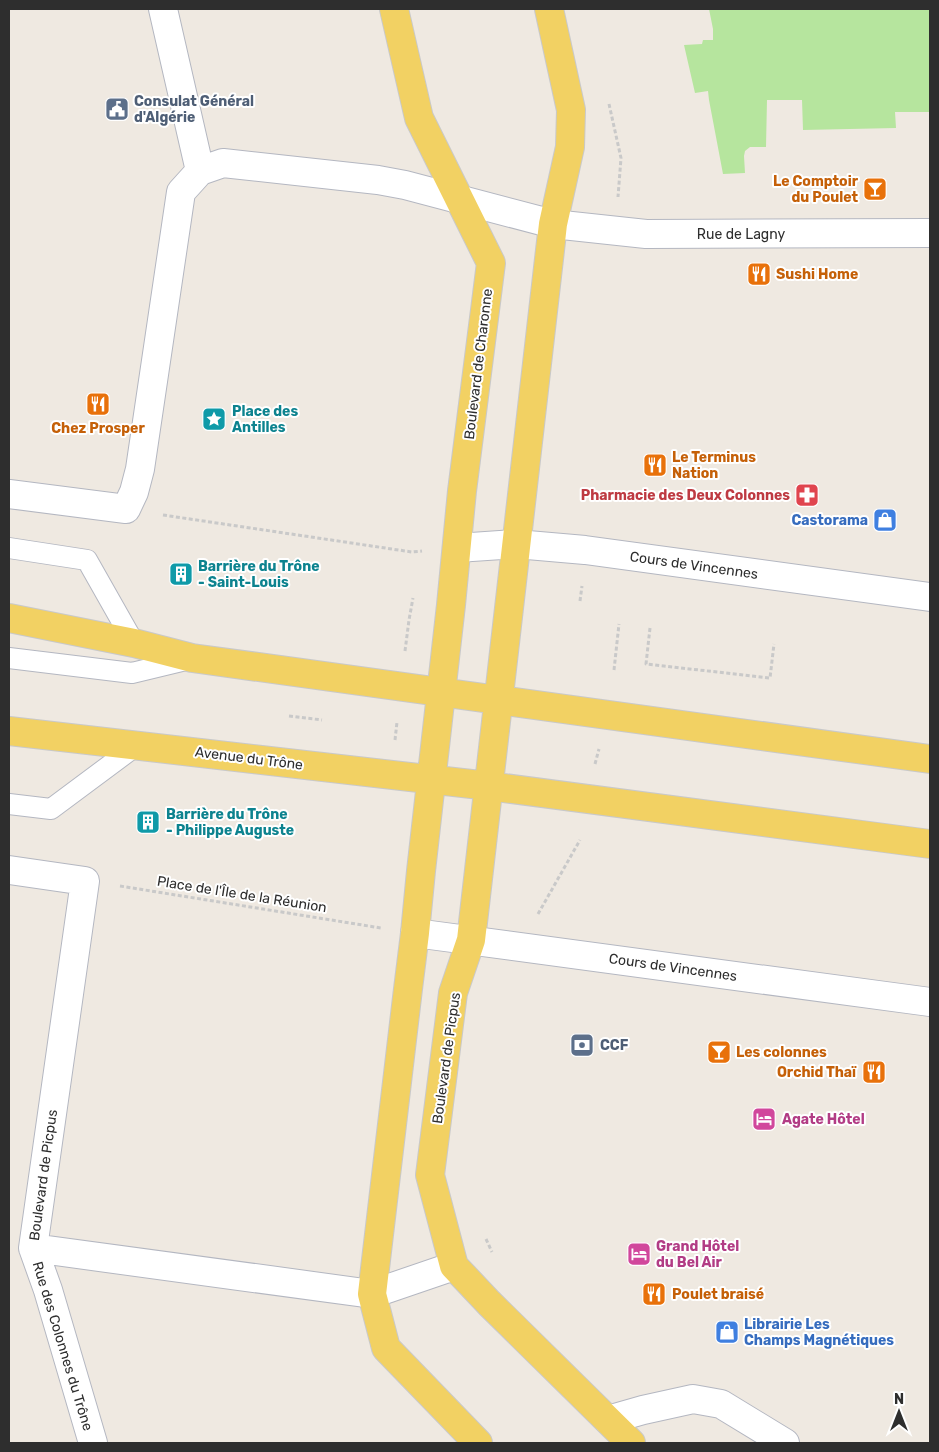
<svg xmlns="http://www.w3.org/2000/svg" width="939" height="1452" viewBox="0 0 939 1452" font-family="Rubik,sans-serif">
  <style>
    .garden { fill: #b6e59e }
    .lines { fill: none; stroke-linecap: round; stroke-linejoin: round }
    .service-casing { stroke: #b4b7c1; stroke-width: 22 }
    .minor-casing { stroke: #b4b7c1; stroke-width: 30 }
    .primary-casing { stroke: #c9c9c9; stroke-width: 30 }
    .path { stroke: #c9c9c9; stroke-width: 3; stroke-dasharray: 4 2.5; stroke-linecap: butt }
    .service { stroke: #fff; stroke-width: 20 }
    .minor { stroke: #fff; stroke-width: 28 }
    .primary { stroke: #f2d163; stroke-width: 28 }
    .labels { text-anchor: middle; stroke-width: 4; stroke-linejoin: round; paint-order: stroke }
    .service-label { font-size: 14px; font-weight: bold; fill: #4e5e75; stroke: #fff; text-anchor: start }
    .food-label { font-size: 14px; font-weight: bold; fill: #c56008; stroke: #fff; text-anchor: start }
    .street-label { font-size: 14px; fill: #2e2e2e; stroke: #fff }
    .culture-label { font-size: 14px; font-weight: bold; fill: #0d838f; stroke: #fff; text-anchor: start }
    .health-label { font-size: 14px; font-weight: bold; fill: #be3a42; stroke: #fff; text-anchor: end }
    .shop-label { font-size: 14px; font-weight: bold; fill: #366cbe; stroke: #fff; text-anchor: end }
    .hotel-label { font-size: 14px; font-weight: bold; fill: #b23c85; stroke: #fff; text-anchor: start }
  </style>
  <rect width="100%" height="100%" fill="#efe9e1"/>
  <!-- garden -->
  <path class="garden" d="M709 9H930V112H895L896 128 803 130 802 100H767L766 147H750L745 151 744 156 745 173 723 174 709 100 708 91 695 93 684 45 702 44 703 40H713V29Z"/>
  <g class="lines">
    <!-- service casing -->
    <g class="service-casing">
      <path id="service" d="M9 548 87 560 134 643
        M9 658 132 673 190 659
        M9 804 51 809 137 745"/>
    </g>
    <!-- minor casing -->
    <g class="minor-casing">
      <path id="minor" d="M163 9 200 171
        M9 494 126 509 134 492 140 469 181 192 200 171 223 163 378 180 405 185 553 224 646 234 930 233
        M457 548 516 544 585 550 930 597
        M9 870 85 881 33 1248 48 1290 93 1443
        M415 933 930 1002
        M33 1248 372 1294 454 1266
        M608 1420 643 1410 693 1399 721 1404 785 1443"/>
    </g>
    <!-- primary casing -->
    <g class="primary-casing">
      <path id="primary" d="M394 9 419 118 491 263 462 491 451 605 421 871 415 933 408 989 372 1294 386 1348 478 1443
        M549 9 571 110 570 147 553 224 471 940 453 993 430 1175 454 1266 489 1303 631 1443
        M9 618 134 643 192 658 930 759
        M9 731 489 786 930 844"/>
    </g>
    <!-- path -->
    <path class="path" d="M609 104 621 158 618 197
      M163 515 412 552 422 551
      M580 601 582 586
      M650 628 646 664 770 678 774 644
      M405 651 409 620 413 598
      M614 670 619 624
      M289 716 322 720
      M395 740 397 722
      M595 764 599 749
      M120 886 381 928
      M538 914 580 840
      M486 1239 492 1252"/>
    <!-- service -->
    <use href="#service" class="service"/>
    <!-- minor -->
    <use href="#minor" class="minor"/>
    <!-- primary -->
    <use href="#primary" class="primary"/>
  </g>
  <!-- icons -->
  <defs>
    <g id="civic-square" transform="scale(1.25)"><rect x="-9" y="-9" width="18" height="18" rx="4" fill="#5c6f8a" stroke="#fff"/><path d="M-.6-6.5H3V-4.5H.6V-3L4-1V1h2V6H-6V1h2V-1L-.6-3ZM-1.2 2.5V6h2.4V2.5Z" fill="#fff"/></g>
    <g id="bar-square" transform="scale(1.25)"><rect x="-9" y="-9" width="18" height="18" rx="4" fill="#e8710a" stroke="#fff"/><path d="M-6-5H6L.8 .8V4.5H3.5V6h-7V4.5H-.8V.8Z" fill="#fff"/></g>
    <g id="restaurant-square" transform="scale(1.25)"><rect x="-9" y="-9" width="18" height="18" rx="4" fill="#e8710a" stroke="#fff"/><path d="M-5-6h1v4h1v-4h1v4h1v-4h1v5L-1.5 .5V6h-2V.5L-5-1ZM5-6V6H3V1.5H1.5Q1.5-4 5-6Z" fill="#fff"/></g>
    <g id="sight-square" transform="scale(1.25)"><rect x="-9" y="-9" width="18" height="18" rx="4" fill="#0f9aa8" stroke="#fff"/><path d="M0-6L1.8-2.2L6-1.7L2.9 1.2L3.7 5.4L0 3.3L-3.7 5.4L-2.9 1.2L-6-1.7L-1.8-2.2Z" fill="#fff"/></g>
    <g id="pharmacy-square" transform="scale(1.25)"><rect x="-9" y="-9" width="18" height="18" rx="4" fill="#e0444e" stroke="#fff"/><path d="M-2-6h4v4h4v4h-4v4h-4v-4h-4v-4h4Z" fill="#fff"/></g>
    <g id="shop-square" transform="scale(1.25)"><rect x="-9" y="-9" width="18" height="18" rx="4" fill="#3f7fe0" stroke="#fff"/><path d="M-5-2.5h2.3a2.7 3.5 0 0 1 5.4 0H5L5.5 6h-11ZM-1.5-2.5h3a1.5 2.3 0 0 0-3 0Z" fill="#fff"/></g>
    <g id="building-square" transform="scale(1.25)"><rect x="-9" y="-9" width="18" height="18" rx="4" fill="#0f9aa8" stroke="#fff"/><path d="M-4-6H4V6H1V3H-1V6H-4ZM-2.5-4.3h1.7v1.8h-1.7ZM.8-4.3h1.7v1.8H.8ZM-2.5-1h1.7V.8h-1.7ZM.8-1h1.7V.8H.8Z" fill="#fff"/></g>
    <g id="bank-square" transform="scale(1.25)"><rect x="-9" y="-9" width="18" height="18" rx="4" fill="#5c6f8a" stroke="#fff"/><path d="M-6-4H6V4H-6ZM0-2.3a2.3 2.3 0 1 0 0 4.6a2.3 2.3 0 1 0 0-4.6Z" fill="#fff"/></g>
    <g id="hotel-square" transform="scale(1.25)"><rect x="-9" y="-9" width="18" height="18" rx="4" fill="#d1479c" stroke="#fff"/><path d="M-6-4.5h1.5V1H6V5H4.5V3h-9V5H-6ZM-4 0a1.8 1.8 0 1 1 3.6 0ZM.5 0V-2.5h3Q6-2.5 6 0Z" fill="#fff"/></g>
  </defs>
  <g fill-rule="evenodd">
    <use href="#civic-square" x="117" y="109"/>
    <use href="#bar-square" x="875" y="189"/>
    <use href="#restaurant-square" x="759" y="274"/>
    <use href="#restaurant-square" x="98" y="404"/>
    <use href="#sight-square" x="214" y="419"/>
    <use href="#restaurant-square" x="655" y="465"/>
    <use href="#pharmacy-square" x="807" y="495"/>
    <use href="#shop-square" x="885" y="520"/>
    <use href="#building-square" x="181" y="574"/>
    <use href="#building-square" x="148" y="822"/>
    <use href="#bank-square" x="582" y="1045"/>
    <use href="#bar-square" x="719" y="1052"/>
    <use href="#restaurant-square" x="874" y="1072"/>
    <use href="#hotel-square" x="764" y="1119"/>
    <use href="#hotel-square" x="639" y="1254"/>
    <use href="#restaurant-square" x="654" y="1294"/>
    <use href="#shop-square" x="727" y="1332"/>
  </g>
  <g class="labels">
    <!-- service labels -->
    <g class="service-label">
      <text x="134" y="106">Consulat Général<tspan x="134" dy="16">d'Algérie</tspan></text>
      <text x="600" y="1050">CCF</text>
    </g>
    <!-- food labels -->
    <g class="food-label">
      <text x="858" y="186" text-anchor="end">Le Comptoir<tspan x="858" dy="16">du Poulet</tspan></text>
      <text x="776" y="279">Sushi Home</text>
      <text x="98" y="433" text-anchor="middle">Chez Prosper</text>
      <text x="672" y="462">Le Terminus<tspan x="672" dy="16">Nation</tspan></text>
      <text x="736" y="1057">Les colonnes</text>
      <text x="856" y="1077" text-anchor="end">Orchid Thaï</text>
      <text x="672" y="1299">Poulet braisé</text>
    </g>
    <!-- street labels -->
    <g class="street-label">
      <text x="741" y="239">Rue de Lagny</text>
      <text transform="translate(478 364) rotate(-83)" y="5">Boulevard de Charonne</text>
      <text transform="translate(694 565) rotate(8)" y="5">Cours de Vincennes</text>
      <text transform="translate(249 758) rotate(7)" y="5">Avenue du Trône</text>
      <text transform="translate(242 894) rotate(9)" y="5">Place de l'Île de la Réunion</text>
      <text transform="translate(673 967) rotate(8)" y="5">Cours de Vincennes</text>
      <text transform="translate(446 1058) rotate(-82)" y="5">Boulevard de Picpus</text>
      <text transform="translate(43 1175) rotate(-82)" y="5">Boulevard de Picpus</text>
      <text transform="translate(63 1346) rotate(73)" y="5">Rue des Colonnes du Trône</text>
    </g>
    <!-- culture labels -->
    <g class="culture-label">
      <text x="232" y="416">Place des<tspan x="232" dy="16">Antilles</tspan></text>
      <text x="198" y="571">Barrière du Trône<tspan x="198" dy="16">- Saint-Louis</tspan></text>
      <text x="166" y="819">Barrière du Trône<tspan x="166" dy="16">- Philippe Auguste</tspan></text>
    </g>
    <!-- health labels -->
    <g class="health-label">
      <text x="790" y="500">Pharmacie des Deux Colonnes</text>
    </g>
    <!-- shop labels -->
    <g class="shop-label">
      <text x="868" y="525">Castorama</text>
      <text x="744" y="1329" text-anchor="start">Librairie Les<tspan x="744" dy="16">Champs Magnétiques</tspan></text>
    </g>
    <!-- hotel labels -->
    <g class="hotel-label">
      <text x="782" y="1124">Agate Hôtel</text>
      <text x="656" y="1251">Grand Hôtel<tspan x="656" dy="16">du Bel Air</tspan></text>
    </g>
  </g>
  <!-- border -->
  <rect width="939" height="1452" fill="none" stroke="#2e2e2e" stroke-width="20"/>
  <!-- north arrow -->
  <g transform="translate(899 1412)" stroke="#ffffff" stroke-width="4" paint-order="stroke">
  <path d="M0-4L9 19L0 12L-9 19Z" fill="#2e2e2e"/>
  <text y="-8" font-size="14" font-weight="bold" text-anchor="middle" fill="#2e2e2e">N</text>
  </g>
</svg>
